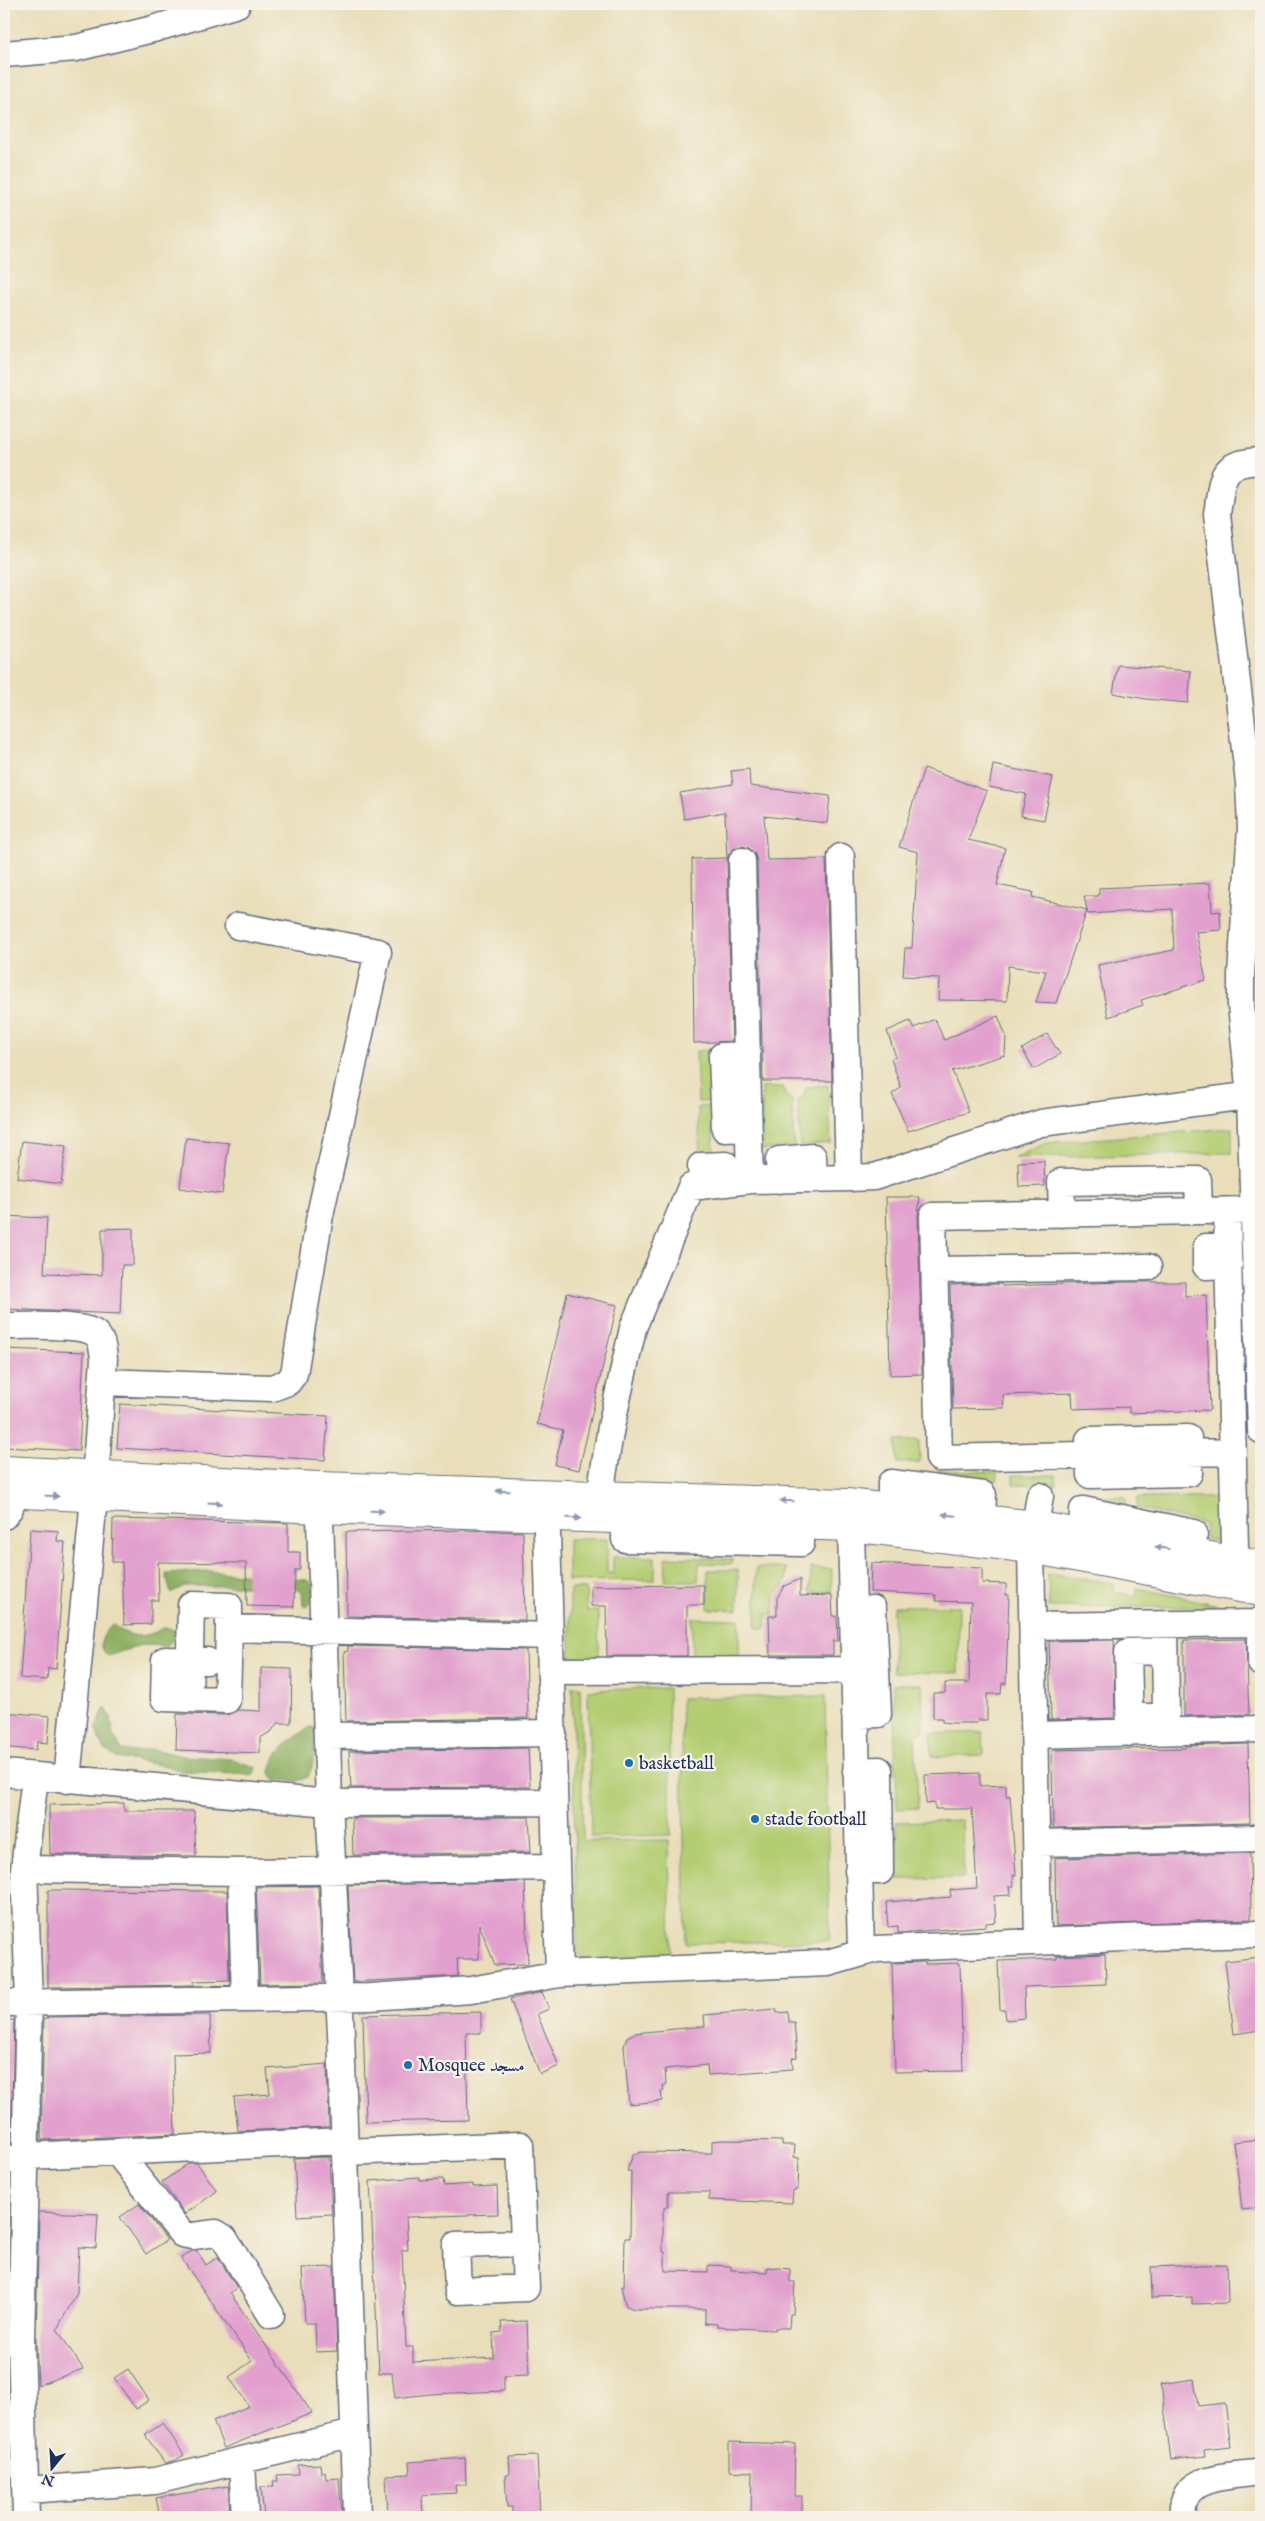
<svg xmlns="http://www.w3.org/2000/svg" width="1265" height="2521" viewBox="0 0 1265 2521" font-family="'IM FELL English',Amiri,serif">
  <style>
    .green { fill: #b4cd72; stroke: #687e68 }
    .forest { fill: #8fb064; stroke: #557061 }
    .building { fill: #e2a0ce }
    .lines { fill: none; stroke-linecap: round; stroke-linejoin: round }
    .minor-casing { stroke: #636c7e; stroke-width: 29 }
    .tertiary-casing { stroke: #636c7e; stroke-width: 30 }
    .minor { stroke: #fff; stroke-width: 26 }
    .tertiary { stroke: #fff; stroke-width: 28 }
    .oneway { fill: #8d97ae }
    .poi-dot { fill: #1f6fb2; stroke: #f7f3e8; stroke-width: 2 }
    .labels { text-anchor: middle; stroke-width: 4.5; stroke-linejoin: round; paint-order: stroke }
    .poi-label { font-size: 18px; fill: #1b2f5e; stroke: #f7f3e8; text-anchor: start }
  </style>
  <rect width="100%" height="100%" fill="#f7f3e8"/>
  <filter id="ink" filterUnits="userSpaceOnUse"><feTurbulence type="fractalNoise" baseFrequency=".02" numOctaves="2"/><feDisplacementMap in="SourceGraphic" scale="10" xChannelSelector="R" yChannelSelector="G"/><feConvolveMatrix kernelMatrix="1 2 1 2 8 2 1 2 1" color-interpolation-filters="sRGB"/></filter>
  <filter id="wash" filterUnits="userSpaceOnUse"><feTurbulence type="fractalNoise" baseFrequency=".0096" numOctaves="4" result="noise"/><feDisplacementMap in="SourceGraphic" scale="20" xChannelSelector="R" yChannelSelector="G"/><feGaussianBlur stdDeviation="1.12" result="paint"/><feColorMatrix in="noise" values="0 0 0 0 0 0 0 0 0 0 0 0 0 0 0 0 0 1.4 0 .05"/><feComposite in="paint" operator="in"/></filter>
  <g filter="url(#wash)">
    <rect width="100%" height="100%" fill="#e9deb9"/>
    <!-- green -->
    <path class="green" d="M710 1050 712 1101 698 1102 696 1051Z
      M828 1085 831 1143 800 1146 798 1100 804 1096 806 1087Z
      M783 1087 785 1096 792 1100 794 1146 762 1150V1088Z
      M712 1106 714 1157 700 1158 698 1107Z
      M1232 1128V1153L1014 1158 1046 1143Z
      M919 1440 920 1462 897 1463 896 1441Z
      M938 1470 997 1472 998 1480 938 1475Z
      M1013 1475H1056V1485L1013 1484Z
      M1086 1496 1126 1497V1506L1086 1500Z
      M1137 1498H1217L1219 1541 1205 1539 1204 1524 1137 1508Z
      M568 1539H607V1573H613V1557H655V1580L568 1581Z
      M666 1557 732 1559V1564L699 1563 698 1581H665Z
      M756 1568H786V1582L775 1595 774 1614H767L766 1628H756Z
      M811 1568 832 1569 831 1593 810 1592Z
      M708 1570H738V1610L708 1609Z
      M1048 1574 1114 1583V1592L1136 1596 1137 1588 1228 1607H1049Z
      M570 1589H586L587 1611H598L599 1658H570Z
      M893 1606H959L958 1673 893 1672Z
      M692 1618 739 1619V1657H692Z
      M893 1684H922L923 1732 915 1733 918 1808 897 1809Z
      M572 1687H580L583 1841 669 1840 671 1955 585 1963 577 1953Z
      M668 1688 671 1835 591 1837 588 1690Z
      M825 1696 830 1941 686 1943 681 1698Z
      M983 1732 984 1755 932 1757 931 1734Z
      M962 1820 964 1878 898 1879 896 1822Z"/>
    <!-- forest -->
    <path class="forest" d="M208 1571 307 1580 313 1584 314 1599 306 1608 303 1604 302 1592 290 1586H184L171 1594 166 1574Z
      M112 1624C129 1639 146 1639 165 1627L174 1630V1639L167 1646 141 1645 108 1656C96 1645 103 1634 112 1624Z
      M105 1707 111 1717 113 1735 122 1750 134 1752 152 1749 183 1756 233 1759 256 1768 253 1775 181 1771 167 1766 117 1758 105 1750 99 1739 96 1727Z
      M310 1727 317 1728C312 1748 317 1758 308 1777L298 1781 274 1780 270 1773C274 1749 292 1740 310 1727Z"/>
    <g id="blocks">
      <!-- building -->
      <path class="building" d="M1118 665 1191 671 1188 703 1146 699 1113 693Z
        M993 765 1053 777 1044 820 1021 816 1026 794 989 787Z
        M924 768 987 791 968 840 1005 848 997 885 1033 892 1032 897 1087 910 1084 896H1099V888L1210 883 1212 912 1220 911 1221 930 1196 932 1206 980 1141 1000 1143 1005 1108 1017 1098 965 1174 950 1172 909 1088 914 1087 910 1056 1003 1036 1002 1046 971 1008 966 1007 1001 938 1000 939 978 903 976 905 948H912L918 852 899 847Z
        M749 769 750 786 830 796 827 823 764 816 767 860 826 859 832 1081H763L757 861 754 853 749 848 741 846 734 849 729 854 727 861 732 1041 694 1043 692 859 727 858 725 812 684 819 680 793 733 784 731 771Z
        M998 1016 1006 1036 1005 1055 952 1071 969 1112 908 1131 892 1094 901 1088 891 1059 896 1057 887 1031 910 1021 914 1028 935 1019 944 1040Z
        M1047 1034 1060 1054 1034 1069 1022 1049Z
        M186 1138 229 1143 222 1194 180 1188Z
        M22 1141 66 1146 61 1184 17 1178Z
        M1044 1161 1045 1186 1019 1187 1018 1162Z
        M886 1197H920L918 1216 922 1374 890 1375Z
        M4 1216 47 1218 44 1273 102 1275V1229L133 1228V1265H122L120 1314 4 1309Z
        M1123 1282H1185V1296L1206 1295 1210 1410 1129 1413V1407L1073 1409 1072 1393 1003 1395 1004 1408 953 1409 950 1285 1001 1284 1002 1286Z
        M567 1293 617 1305 579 1470 555 1465 563 1430 537 1424Z
        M4 1349 84 1352 79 1451 4 1447Z
        M120 1404 328 1416 325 1460 117 1448Z
        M113 1519 288 1523V1552H300V1570H295L294 1607 247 1606 246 1563 158 1562 159 1600H151V1624L124 1625 122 1562H112Z
        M30 1529 58 1531 57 1541 65 1542 56 1669 48 1668 47 1680 20 1678Z
        M468 1530 523 1532 525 1620 347 1616 346 1532Z
        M871 1563 982 1568V1583L1006 1584V1595H1009L1006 1684 1002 1683 1001 1694H987V1720H977V1723H954L942 1722V1718H933V1693H945V1683H969L971 1602 936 1601V1595L870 1592Z
        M800 1579V1596L832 1595 833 1616H837L838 1641H833V1655H770L769 1616H777V1598L784 1586Z
        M704 1585V1605H687V1656H607L606 1606H591V1586Z
        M1246 1639 1249 1714 1184 1716V1640Z
        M1114 1640 1115 1718 1051 1720 1049 1641Z
        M348 1646 526 1650 528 1718 346 1721 344 1652 348 1651Z
        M261 1668 292 1669 291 1723H277L272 1731 260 1738V1753L176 1750 177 1714 227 1715 237 1710 261 1711Z
        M4 1712 50 1716 48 1743 37 1742 36 1750 10 1748V1740L4 1739Z
        M1248 1744 1250 1823 1053 1828 1052 1750 1185 1748V1746Z
        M528 1748 530 1787 351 1788 349 1751Z
        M980 1773V1786L1006 1785V1796H1010L1016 1875H1013L1014 1886H1010L1011 1895 994 1896 996 1922 986 1923V1926L898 1933V1926L888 1927 886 1902 951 1897 950 1890 977 1888 972 1809H935V1803L926 1804 925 1775Z
        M124 1803V1811H194L196 1856 50 1854 49 1805Z
        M529 1817 531 1852 353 1855 352 1818Z
        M1250 1853 1251 1919 1056 1926 1055 1858Z
        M525 1882 528 1964 495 1965 479 1924V1959H457L458 1976 353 1982 348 1885Z
        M318 1886 323 1983 260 1984 256 1887Z
        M48 1890 227 1891 229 1980 194 1981V1985L48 1987Z
        M1105 1954 1106 1984 1024 1987 1025 2018 1006 2020 1005 2010H1000L998 1961 1052 1959H1057V1956Z
        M1261 1957V2030L1234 2034 1225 1961Z
        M925 1962V1964L960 1963 963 2071 895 2072 892 1963Z
        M542 1992 549 2009 537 2014 559 2066 540 2074 510 1999Z
        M776 2009 777 2013 788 2012 789 2022H794L797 2057 792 2058 793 2069 708 2075 707 2065 665 2069 666 2085H663L664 2091H661L662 2101 629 2104 624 2046 627 2037 635 2033 705 2026 704 2015Z
        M481 2012V2033H466L468 2120 366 2122 363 2015Z
        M210 2015 211 2053 173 2054 175 2134 41 2140 44 2019H47V2017Z
        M4 2020H14L11 2144H4Z
        M327 2064 329 2127 238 2131 234 2097 270 2094 267 2069Z
        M1261 2139V2208L1242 2210 1234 2142Z
        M722 2140 782 2141V2145H795L794 2157 799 2158 798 2190H793L792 2203 709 2200V2192H668V2207H665L663 2212V2252H665V2271L708 2272V2265L731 2266V2270L767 2272V2267L790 2269V2282H795L793 2314H790L789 2328H775V2330L717 2327V2324L705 2323V2309H634L626 2306 621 2287H624L625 2238H630L631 2171H627L633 2155 641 2152 712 2153V2141Z
        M329 2157 332 2214 297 2216 294 2158Z
        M189 2163H197L217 2191 185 2214 162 2182Z
        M419 2177V2180L443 2179 444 2186 473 2184V2187L497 2186 498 2214 406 2217 408 2250H402L406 2347H413V2362L494 2358 493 2333 502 2332 501 2322 527 2321 529 2375 504 2376V2391L430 2394 395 2398 392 2373H379L370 2181Z
        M139 2204 167 2240 146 2254 120 2217Z
        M4 2210 9 2211V2234L4 2235Z
        M39 2212 98 2214 96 2248 79 2247 77 2293 57 2329 83 2369 38 2385 36 2342Z
        M192 2251H197L206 2265 218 2257 237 2288 230 2293 312 2413 224 2448 213 2421 249 2406 229 2377 252 2361 181 2258Z
        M1227 2264 1228 2303 1192 2304V2297L1152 2298 1151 2267Z
        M334 2267 337 2351 316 2352 315 2323H305L302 2268Z
        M128 2369 149 2400 136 2409 114 2378Z
        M1194 2379 1198 2406 1225 2403 1231 2447 1204 2450 1205 2456 1171 2460 1161 2384Z
        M163 2423 184 2455 176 2460 165 2463 145 2435Z
        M729 2442 795 2444 794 2496H802V2517L751 2516 752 2472 729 2471Z
        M537 2456 540 2517H512V2507H507L505 2475 510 2474 509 2457Z
        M465 2458 466 2485H455L456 2493 422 2495 423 2517H388L386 2475 410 2474 409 2462Z
        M320 2464 321 2473 325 2472 326 2479 339 2478 342 2517H264L261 2487 274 2486 273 2481H278L277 2475 299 2474 298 2465Z
        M228 2486 230 2517H160L156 2498Z"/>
    </g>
  </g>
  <g filter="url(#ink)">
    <use href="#blocks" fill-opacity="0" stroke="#636c7e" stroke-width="1"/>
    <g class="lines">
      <!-- minor casing -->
      <g class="minor-casing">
        <path id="minor" d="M4 54 76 48 153 29 237 4
          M1261 461C1218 463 1223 478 1217 514L1249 783 1251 828 1241 975V1005L1250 1096 1261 1430
          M742 861 750 1180 849 1178 841 857
          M747 1055 722 1056 725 1129 748 1128
          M849 1178 874 1177 1041 1123 1261 1094
          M780 1180 779 1160 813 1157 814 1179
          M702 1186 701 1166 726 1165 727 1183
          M1227 1211 1235 1547
          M1062 1214 1061 1182 1198 1180 1199 1211
          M1228 1247H1206V1266L1229 1265
          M935 1270 1148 1267
          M4 1326C22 1326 79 1324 93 1332 102 1337 103 1349 104 1359L92 1520 67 1780
          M102 1382 272 1388 288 1382 294 1374 320 1215 378 952 238 926
          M1188 1438 1189 1473 1090 1475 1089 1440Z
          M1233 1452 939 1458 933 1216 1254 1210
          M319 1486 329 1803 341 2033 357 2517
          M600 1494 611 1427 633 1328 691 1187 750 1180
          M546 1495 559 1974
          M848 1506 851 1527 861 1952
          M891 1508V1483L983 1495 982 1519
          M4 1516 10 1508V1493
          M625 1519V1539L801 1543V1526
          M1082 1534 1083 1510 1194 1533 1193 1553
          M853 1610 873 1609 878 1714 855 1715
          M1261 1620V1663
          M1033 1626 1261 1623
          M229 1628 227 1700 189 1699 191 1605 229 1606V1628L550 1636
          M553 1671 876 1670
          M189 1699 164 1698 165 1660 207 1661
          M1134 1717H1166L1165 1625
          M1130 1733 1128 1652 1165 1651
          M1034 1735 1261 1729
          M327 1736 553 1733
          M856 1771 879 1770 880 1871H858
          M4 1773 329 1803 554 1802
          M1037 1843 1261 1838
          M24 1869 241 1872 556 1867
          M241 1872 245 1998
          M1038 1942 1031 1549 1040 1496
          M4 2003 370 1997 471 1990 559 1974 828 1963 876 1949 1146 1937 1261 1934
          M117 2152 182 2234 193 2236 216 2233 224 2238 271 2315
          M345 2152 520 2145 526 2288 458 2291 456 2245 524 2243
          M4 2161 26 2156 344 2141
          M242 2462 245 2517
          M27 2490 155 2481 354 2433
          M26 2517 21 2342 29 2001 24 1869 35 1777
          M1183 2517C1178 2473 1231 2477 1261 2472"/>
      </g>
      <!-- tertiary casing -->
      <g class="tertiary-casing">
        <path id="tertiary" d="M4 1470 319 1486 847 1503 1034 1525 1261 1565
          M4 1493 319 1509 851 1527 1031 1549 1261 1592"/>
      </g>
      <!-- minor -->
      <use href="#minor" class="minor"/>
      <!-- tertiary -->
      <use href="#tertiary" class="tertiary"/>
    </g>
    <!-- one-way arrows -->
    <defs><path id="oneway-solid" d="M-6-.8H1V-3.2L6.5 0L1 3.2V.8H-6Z" transform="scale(1.25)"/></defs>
    <g class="oneway">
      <use href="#oneway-solid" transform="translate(503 1491) rotate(-178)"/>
      <use href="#oneway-solid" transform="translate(52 1496) rotate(3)"/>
      <use href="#oneway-solid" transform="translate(787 1501) rotate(-178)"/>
      <use href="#oneway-solid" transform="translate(215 1503) rotate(3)"/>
      <use href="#oneway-solid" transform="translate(377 1511) rotate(2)"/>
      <use href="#oneway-solid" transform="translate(949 1515) rotate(-173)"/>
      <use href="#oneway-solid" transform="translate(574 1518) rotate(2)"/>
      <use href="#oneway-solid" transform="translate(1162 1548) rotate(-170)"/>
    </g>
  </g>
  <!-- markers -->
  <g class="poi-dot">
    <circle cx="629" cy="1763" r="5"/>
    <circle cx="755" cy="1819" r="5"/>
    <circle cx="408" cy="2065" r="5"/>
  </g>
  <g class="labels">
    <!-- poi labels -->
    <g class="poi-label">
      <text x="639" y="1769">basketball</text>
      <text x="765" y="1825">stade football</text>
      <text x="418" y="2071">Mosquee مسجد</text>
    </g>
  </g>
  <!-- margin -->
  <rect width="1265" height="2521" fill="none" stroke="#f7f3e8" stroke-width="20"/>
  <!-- north arrow -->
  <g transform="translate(52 2468) rotate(198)" stroke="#f7f3e8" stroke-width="4" paint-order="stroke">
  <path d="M0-4L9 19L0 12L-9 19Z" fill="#1b2f5e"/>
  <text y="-8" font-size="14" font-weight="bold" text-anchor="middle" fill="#1b2f5e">N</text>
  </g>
</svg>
